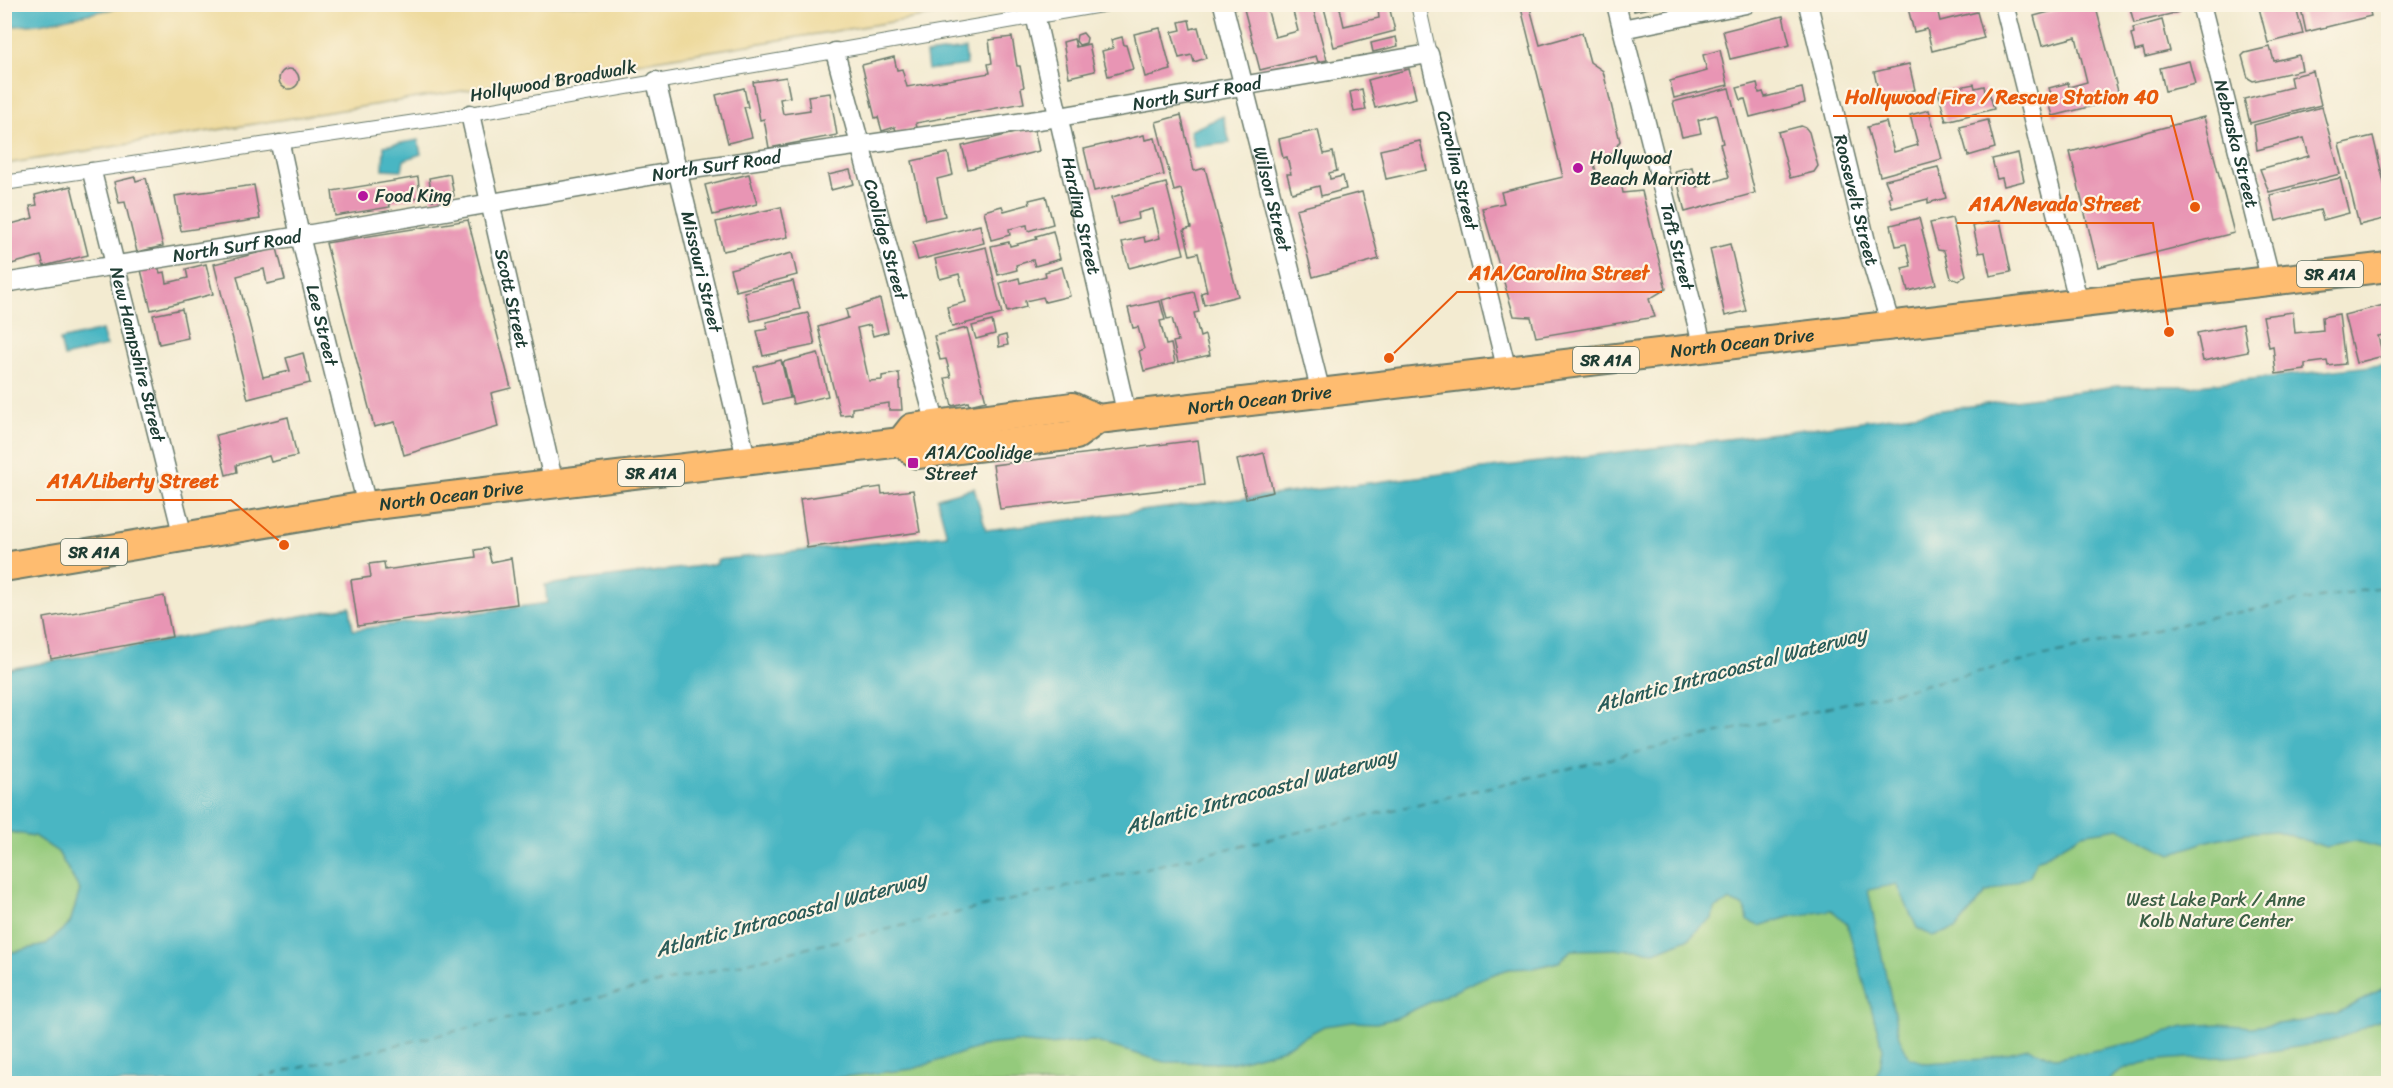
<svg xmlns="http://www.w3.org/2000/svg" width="2393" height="1088" viewBox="0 0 2393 1088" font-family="Sriracha,sans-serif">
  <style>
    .green { fill: #94ca7c; stroke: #5a8458; stroke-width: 1.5 }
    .sand { fill: #eeda9e; stroke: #868c69; stroke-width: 1.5 }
    .water { fill: #48b6c3; stroke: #347a7c; stroke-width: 1.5 }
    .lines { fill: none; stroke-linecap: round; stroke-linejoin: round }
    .ferry { stroke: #295b58; stroke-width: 1.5; stroke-dasharray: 8 6; stroke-linecap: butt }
    .building { fill: #e895b4 }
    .pedestrian-casing { stroke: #697a6b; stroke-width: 16 }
    .minor-casing { stroke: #697a6b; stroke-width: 21 }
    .primary-casing { stroke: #697a6b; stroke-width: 32 }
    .pedestrian { stroke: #fff; stroke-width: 14 }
    .minor { stroke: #fff; stroke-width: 18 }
    .primary { stroke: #febc70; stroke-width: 28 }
    .poi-dot { fill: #b5179e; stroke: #fcf5e5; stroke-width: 2 }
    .labels { text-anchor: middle; stroke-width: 4.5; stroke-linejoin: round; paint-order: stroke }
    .shield { fill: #fcf5e5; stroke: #617469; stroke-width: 1.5 }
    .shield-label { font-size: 16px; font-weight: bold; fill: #1f3d34 }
    .street-label { font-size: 18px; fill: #1f3d34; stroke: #fcf5e5 }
    .poi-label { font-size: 18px; fill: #1f3d34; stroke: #fcf5e5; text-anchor: start }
    .park-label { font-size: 18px; fill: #3c6046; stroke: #fcf5e5 }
    .water-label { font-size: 20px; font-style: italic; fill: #295b58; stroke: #fcf5e5 }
    .leader { fill: none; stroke: #e8590c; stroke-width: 2 }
    .callout-dot { fill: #e8590c; stroke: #fcf5e5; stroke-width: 2 }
    .callout-label { font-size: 20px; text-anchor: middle; font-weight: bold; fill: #e8590c; stroke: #fcf5e5; stroke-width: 4.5; stroke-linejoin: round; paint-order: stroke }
  </style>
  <rect width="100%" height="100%" fill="#fcf5e5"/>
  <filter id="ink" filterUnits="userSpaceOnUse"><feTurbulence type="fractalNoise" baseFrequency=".0167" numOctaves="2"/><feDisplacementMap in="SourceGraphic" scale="12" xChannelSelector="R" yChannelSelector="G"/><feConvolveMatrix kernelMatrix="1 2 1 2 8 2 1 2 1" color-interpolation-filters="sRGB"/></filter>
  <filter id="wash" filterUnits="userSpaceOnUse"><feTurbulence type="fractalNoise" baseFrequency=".008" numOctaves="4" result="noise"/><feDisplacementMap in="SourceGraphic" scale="24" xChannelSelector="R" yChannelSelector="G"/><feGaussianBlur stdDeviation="1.35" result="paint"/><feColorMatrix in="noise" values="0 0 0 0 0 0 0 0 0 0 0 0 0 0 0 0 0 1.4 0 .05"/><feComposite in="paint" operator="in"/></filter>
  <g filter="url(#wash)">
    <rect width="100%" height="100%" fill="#f3ebd1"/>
    <!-- green -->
    <path class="green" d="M2388 711V1083L756 1084Z
      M4 831 34 836 58 852 80 890 70 923 45 945 5 954Z"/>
    <!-- sand -->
    <path class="sand" d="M131 5H998L5 164V27L39 24Z"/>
    <!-- water -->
    <path class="water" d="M4 5 5 4 131 5 39 24 5 27Z
      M965 49 967 65 928 70 926 54Z
      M1223 116 1230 143 1194 147 1190 131Z
      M418 140 421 154 404 160 402 170 383 169 384 146Z
      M102 330 106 346 64 357 60 340Z
      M2388 364V848L2386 849 2355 841 2326 847 2276 831 2244 833 2204 842 2171 854 2119 828 2082 834 2036 861 2030 876 1986 893 1956 929 1932 936 1917 928 1897 884 1868 890 1899 1037 1910 1058 1926 1063 1983 1059 2028 1048 2057 1058 2131 1043 2184 1026 2220 1024 2251 1027 2303 1021 2337 1013 2382 990 2388 979V1017C2368 1024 2350 1036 2329 1041 2299 1047 2269 1052 2238 1056 2202 1060 2132 1052 2107 1083H2070L2062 1077 2041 1076 1955 1084 1872 1083 1880 1068 1883 1049 1847 924 1832 910 1789 917 1759 926 1748 921C1746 906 1744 906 1730 901L1714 909 1712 919 1699 928 1690 938 1655 952 1627 949 1571 950 1559 962 1533 968 1509 969 1485 977 1396 1018 1376 1023 1353 1022 1324 1026 1280 1050 1231 1063 1164 1062 1093 1041 1049 1045 1016 1042 987 1045 913 1069 818 1080 809 1084 5 1083V954L45 945 70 923 80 890 58 852 34 836 5 831V670L350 607 353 630 547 603 545 585 717 564V560L947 535 937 498 974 488 986 530 1775 433 2117 386H2189Z"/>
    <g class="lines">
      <!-- ferry -->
      <path class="ferry" d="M231 1084 2211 617 2388 586"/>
    </g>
    <g id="blocks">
      <!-- building -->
      <path class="building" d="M1260 4H1266L1275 37 1298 31 1291 4H1312L1327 60 1318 62 1316 56 1260 70 1244 9Z
        M1323 4H1339L1344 26 1379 18 1378 9 1386 6 1390 10 1395 31 1334 47Z
        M1520 4H1529L1540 45 1582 33 1590 62 1603 71 1620 141 1612 154 1593 160 1598 180 1620 175 1623 193 1642 191 1666 289 1649 299 1655 317 1536 337 1531 317 1514 316 1482 208 1504 203 1501 192 1563 177Z
        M1633 4H1661V6L1634 11Z
        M1907 4H1936L1940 21 1977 12 1984 38 1932 51 1927 29 1914 32Z
        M2079 4H2095L2120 99 2053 116 2049 102 2053 100 2049 88 2068 83 2069 87 2087 82 2076 37 2042 46 2034 16Z
        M2129 4H2177L2179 12 2134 23Z
        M2258 4H2295L2303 34 2268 43Z
        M2300 4H2368L2371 16 2306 32Z
        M1783 16 1790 45 1730 59 1723 31Z
        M1189 20 1191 29 1198 27 1206 58 1194 62 1192 55 1179 58 1172 32 1181 30 1179 22Z
        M2162 20 2170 51 2145 57 2143 49 2135 51 2131 34 2134 33 2133 28Z
        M1160 28 1171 70 1145 77 1134 34Z
        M1083 33 1087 38 1086 43 1079 45 1076 41 1077 35Z
        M1012 37 1017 66H1020L1024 87 1021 88 1024 103 916 123 917 128 896 132 895 127 882 131 878 117 875 118 862 65 894 57 897 70 902 69 907 87 990 73 988 64 992 63 989 40Z
        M1122 37 1124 45H1126L1133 69 1108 76 1102 51 1113 48 1111 40Z
        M1396 37 1398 46 1373 52 1371 43Z
        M1074 39 1076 47 1089 44 1095 71 1069 77 1063 42Z
        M2270 47 2274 61 2299 55 2302 70 2253 81 2248 78 2242 56 2245 53Z
        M1720 50 1728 85 1674 98 1670 81 1707 71 1703 55Z
        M2189 61 2195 84 2165 91 2160 68Z
        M1909 64 1915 90 1880 99 1874 72Z
        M1409 69 1416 98 1375 108 1368 80Z
        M279 79a10 10 0 1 1 20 0a10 10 0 1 1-20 0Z
        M2313 71 2321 105 2250 123 2244 99 2292 87 2290 77Z
        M786 77 790 97 780 99 783 114 810 110 808 96 830 93 837 135 769 148 764 119 760 120 753 82Z
        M1757 83 1759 93 1763 92 1765 97 1802 88 1805 103 1750 117 1745 99 1741 100 1737 88Z
        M1974 84 1975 88 1984 86 1986 97 1990 95 1994 109 1946 121 1938 91Z
        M744 88 748 107H744L752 137 728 143 716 95Z
        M1729 88 1755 193 1685 212 1675 171 1692 167 1697 187 1729 177 1720 144 1723 143 1716 115 1698 120 1701 133 1682 137 1673 102Z
        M1362 89 1366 110 1354 112 1350 92Z
        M2322 107 2340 174 2269 192 2260 169 2309 156 2304 138 2257 150 2254 125Z
        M1929 110 1942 159 1880 176 1867 127 1886 122 1894 152 1918 145 1910 115Z
        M1181 115 1194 171 1205 168 1238 296 1204 305 1201 293 1207 291 1198 253 1190 255 1184 230 1191 228 1181 189 1174 191 1156 122Z
        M2204 117 2234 233 2098 267 2070 152Z
        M1988 120 1995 148 1968 156 1960 127Z
        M1801 126 1806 128 1809 132 1818 166 1814 172 1790 178 1778 132Z
        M1034 128 1039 151 968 169 962 146Z
        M1318 130 1324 154 1333 152 1337 171 1329 173 1330 179 1343 176 1346 189 1321 196 1319 186 1292 193 1287 174H1291L1287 157 1283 158 1279 139Z
        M1144 135 1145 140 1155 138 1164 175 1094 191 1084 149Z
        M2373 136 2385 187 2388 186V218L2359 225 2339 144Z
        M1420 141 1427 170 1386 179 1380 150Z
        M948 153 953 175 937 179 945 216 925 220 912 161Z
        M2018 153 2024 181 2004 186 2002 178 1997 179 1992 159Z
        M1938 167 1946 198 1928 203V199L1892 208 1889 197H1892L1885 180Z
        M850 170 854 184 831 190 828 175Z
        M450 174 454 196 432 200 429 178Z
        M749 174 757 204 713 215 705 185Z
        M135 177 136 181 146 178 163 246 137 252 125 202 119 203 114 182Z
        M418 177 420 197 389 202 390 207 335 216 332 191Z
        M2340 178 2349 213 2323 220 2320 210 2276 221 2270 195Z
        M1166 183 1184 254 1129 268 1122 242 1144 237 1145 242 1160 238 1153 209 1138 213 1139 219 1118 224 1112 197Z
        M254 185 260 219 181 231 175 196Z
        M71 186 88 255 44 266 41 256 4 266V226L33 218 30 206 37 205 35 195Z
        M1362 192 1379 259 1313 277 1296 209Z
        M1046 196 1053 224 1028 231 1027 225 1009 229 1010 235 991 240 984 211 1002 206 1004 211 1030 204 1029 200Z
        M781 207 788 237 723 251 716 222Z
        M1919 218 1936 284 1908 291 1902 268 1911 266 1906 244 1896 246 1891 225Z
        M1952 218 1966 275 1959 281 1951 278 1944 251 1938 250 1936 245 1930 223Z
        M468 220 511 388 491 393 498 427 404 455 395 422 374 427 326 243Z
        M2000 220 2011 272 1990 276 1985 252 1979 253 1973 226Z
        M980 225 984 243 918 260 913 242Z
        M1053 231 1060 259 1035 266 1033 260 1016 265 1017 270 998 275 991 246 1009 242 1010 246 1037 239 1036 236Z
        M1730 244 1746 311 1725 316 1710 249Z
        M986 247 1002 314 952 327 947 307 966 302 959 274 940 279 935 259Z
        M277 248 285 280 267 284 264 269 237 276 263 377 290 371 286 358 303 353 310 383 248 399 214 264Z
        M792 253 797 275 736 291 730 269Z
        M206 264 213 294 151 310 141 270 158 266 160 273 165 272 167 283 188 278 186 269Z
        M1062 267 1070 296 1045 302 1043 297 1025 301 1026 307 1007 312 1000 283 1019 278 1020 283 1046 276 1045 272Z
        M793 281 800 309 751 321 744 292Z
        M1194 292 1199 312 1194 313 1200 337 1205 335 1210 355 1178 362 1173 342 1178 341 1172 318 1167 319 1162 300Z
        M880 299 888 332 873 336 870 325 857 328 869 381 882 380V376L899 373 902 410H889V403L852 408V414L840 415 818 327 848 318 846 310Z
        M1160 301 1165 320 1160 321 1166 345 1171 344 1175 363 1144 371 1139 351 1144 349 1138 327 1133 328 1128 308Z
        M2388 304V334L2378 336 2383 356 2356 363 2344 315Z
        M182 309 188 338 159 344 153 315Z
        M2293 312 2295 333 2323 330 2322 317 2339 314 2345 364 2328 366 2327 361 2305 364V370L2276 374 2273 346 2269 347 2263 316Z
        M808 313 815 345 763 356 757 331 768 329 766 322Z
        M992 321 995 334 976 339 972 326Z
        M2243 324 2248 352 2203 361 2197 333Z
        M967 328 986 401 969 405 968 402 952 406 945 378 951 377 946 359 940 360 934 336Z
        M1006 335 1008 345 999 347 998 337Z
        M818 353 828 396 793 404 783 362Z
        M781 360 790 398 763 404 754 367Z
        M288 417 297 456 271 462 269 456 236 465 237 472 226 475 216 435Z
        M1198 440 1204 485 1000 509 993 465Z
        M1264 453 1273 492 1246 498 1237 460Z
        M881 487 882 494 913 490 920 532 807 548 800 499Z
        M488 548 491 562 511 558 517 604 358 626 351 580 371 577 369 564 384 562 385 570 476 557 475 550Z
        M164 596 172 637 51 659 44 618Z"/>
    </g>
  </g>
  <g filter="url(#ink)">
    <use href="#blocks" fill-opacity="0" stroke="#697a6b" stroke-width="1.5"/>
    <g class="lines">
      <!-- pedestrian casing -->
      <g class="pedestrian-casing">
        <path id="pedestrian" d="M1418 4 1429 54
          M4 183 470 114 1107 4"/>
      </g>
      <!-- minor casing -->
      <g class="minor-casing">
        <g id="minor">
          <path id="s1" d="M1223 4 1321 393"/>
          <path id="s2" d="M1616 4 1703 348"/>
          <path id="s3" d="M1808 4 1868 250 1891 326"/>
          <path d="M2004 4 2079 304"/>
          <path id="s4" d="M2201 4 2271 281"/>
          <path id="s5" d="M1035 15 1127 416"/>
          <path d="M1622 29 1746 4"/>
          <path id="s6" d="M835 52 936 425"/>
          <path id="s7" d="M656 81 747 462"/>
          <path id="s8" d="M470 114 554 484"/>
          <path id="s9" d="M280 144 300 236 367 506"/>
          <path id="s10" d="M92 172 183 537"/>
          <path id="s11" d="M4 283 300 236 678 171 1059 117 1429 54 1507 371"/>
        </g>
      </g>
      <!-- primary casing -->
      <g class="primary-casing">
        <g id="primary">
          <path d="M901 442 912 428 1072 407 1098 419"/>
          <path id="s12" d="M4 567 367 506 901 442 917 454 1076 435 1098 419 2388 267"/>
        </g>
      </g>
      <!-- pedestrian -->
      <use href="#pedestrian" class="pedestrian"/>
      <!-- minor -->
      <use href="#minor" class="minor"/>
      <!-- primary -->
      <use href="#primary" class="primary"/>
    </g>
  </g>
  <!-- markers -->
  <g class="poi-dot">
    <circle cx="1578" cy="168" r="6"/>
    <circle cx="363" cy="196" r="6"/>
    <rect x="907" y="457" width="12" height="12" rx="3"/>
  </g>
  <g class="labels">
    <!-- shield labels -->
    <g class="shield">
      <rect x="2297" y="261" width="66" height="26" rx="4.5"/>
      <rect x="1573" y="347" width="66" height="26" rx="4.5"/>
      <rect x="618" y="460" width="66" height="26" rx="4.5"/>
      <rect x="61" y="539" width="66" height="26" rx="4.5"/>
    </g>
    <g class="shield-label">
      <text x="2330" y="280">SR A1A</text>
      <text x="1606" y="366">SR A1A</text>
      <text x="651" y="479">SR A1A</text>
      <text x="94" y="558">SR A1A</text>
    </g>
    <!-- street labels -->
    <g class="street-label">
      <text transform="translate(553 81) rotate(-10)" y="6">Hollywood Broadwalk</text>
      <text dy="6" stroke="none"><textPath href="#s11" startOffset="1208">North Surf Road</textPath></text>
      <text dy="6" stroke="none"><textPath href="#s4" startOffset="144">Nebraska Street</textPath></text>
      <text dy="6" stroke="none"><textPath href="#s11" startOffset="722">North Surf Road</textPath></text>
      <text dy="6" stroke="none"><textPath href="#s11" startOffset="1563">Carolina Street</textPath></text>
      <text dy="6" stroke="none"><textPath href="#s1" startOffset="201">Wilson Street</textPath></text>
      <text dy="6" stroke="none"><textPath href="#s3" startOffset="202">Roosevelt Street</textPath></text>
      <text dy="6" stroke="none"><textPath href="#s5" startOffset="206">Harding Street</textPath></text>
      <text dy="6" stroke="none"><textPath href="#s6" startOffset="194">Coolidge Street</textPath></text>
      <text dy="6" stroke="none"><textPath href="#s11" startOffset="236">North Surf Road</textPath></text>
      <text dy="6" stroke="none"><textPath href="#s2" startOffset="250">Taft Street</textPath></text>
      <text dy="6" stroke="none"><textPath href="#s7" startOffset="196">Missouri Street</textPath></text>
      <text dy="6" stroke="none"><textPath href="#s8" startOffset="189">Scott Street</textPath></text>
      <text dy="6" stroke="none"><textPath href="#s9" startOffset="186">Lee Street</textPath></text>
      <text dy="6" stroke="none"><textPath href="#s12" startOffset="1762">North Ocean Drive</textPath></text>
      <text dy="6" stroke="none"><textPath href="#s10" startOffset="188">New Hampshire Street</textPath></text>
      <text dy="6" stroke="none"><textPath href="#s12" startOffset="1276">North Ocean Drive</textPath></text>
      <text dy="6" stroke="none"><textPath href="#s12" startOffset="453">North Ocean Drive</textPath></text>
    </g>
    <!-- poi labels -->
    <g class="poi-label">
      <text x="1590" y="164">Hollywood<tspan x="1590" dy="21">Beach Marriott</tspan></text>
      <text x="375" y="202">Food King</text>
      <text x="925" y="459">A1A/Coolidge<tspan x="925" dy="21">Street</tspan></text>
    </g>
    <!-- park labels -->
    <g class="park-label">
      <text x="2216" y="906">West Lake Park / Anne<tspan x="2216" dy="21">Kolb Nature Center</tspan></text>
    </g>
    <!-- water labels -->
    <g class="water-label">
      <text transform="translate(1731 669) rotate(-15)" y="7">Atlantic Intracoastal Waterway</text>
      <text transform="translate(1261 791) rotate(-15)" y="7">Atlantic Intracoastal Waterway</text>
      <text transform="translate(791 914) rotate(-15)" y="7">Atlantic Intracoastal Waterway</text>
    </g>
  </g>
  <!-- callouts -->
  <path class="leader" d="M2195 207L2171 116H1833M2169 332L2153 223H1957M1389 358L1457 292H1662M284 545L231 500H36"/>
  <g class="callout-dot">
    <circle cx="2195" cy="207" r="6"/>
    <circle cx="2169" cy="332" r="6"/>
    <circle cx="1389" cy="358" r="6"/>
    <circle cx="284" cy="545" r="6"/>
  </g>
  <g class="callout-label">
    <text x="2002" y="104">Hollywood Fire / Rescue Station 40</text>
    <text x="2055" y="211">A1A/Nevada Street</text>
    <text x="1559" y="280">A1A/Carolina Street</text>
    <text x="133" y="488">A1A/Liberty Street</text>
  </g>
  <!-- margin -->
  <rect width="2393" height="1088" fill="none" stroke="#fcf5e5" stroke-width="24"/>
</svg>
